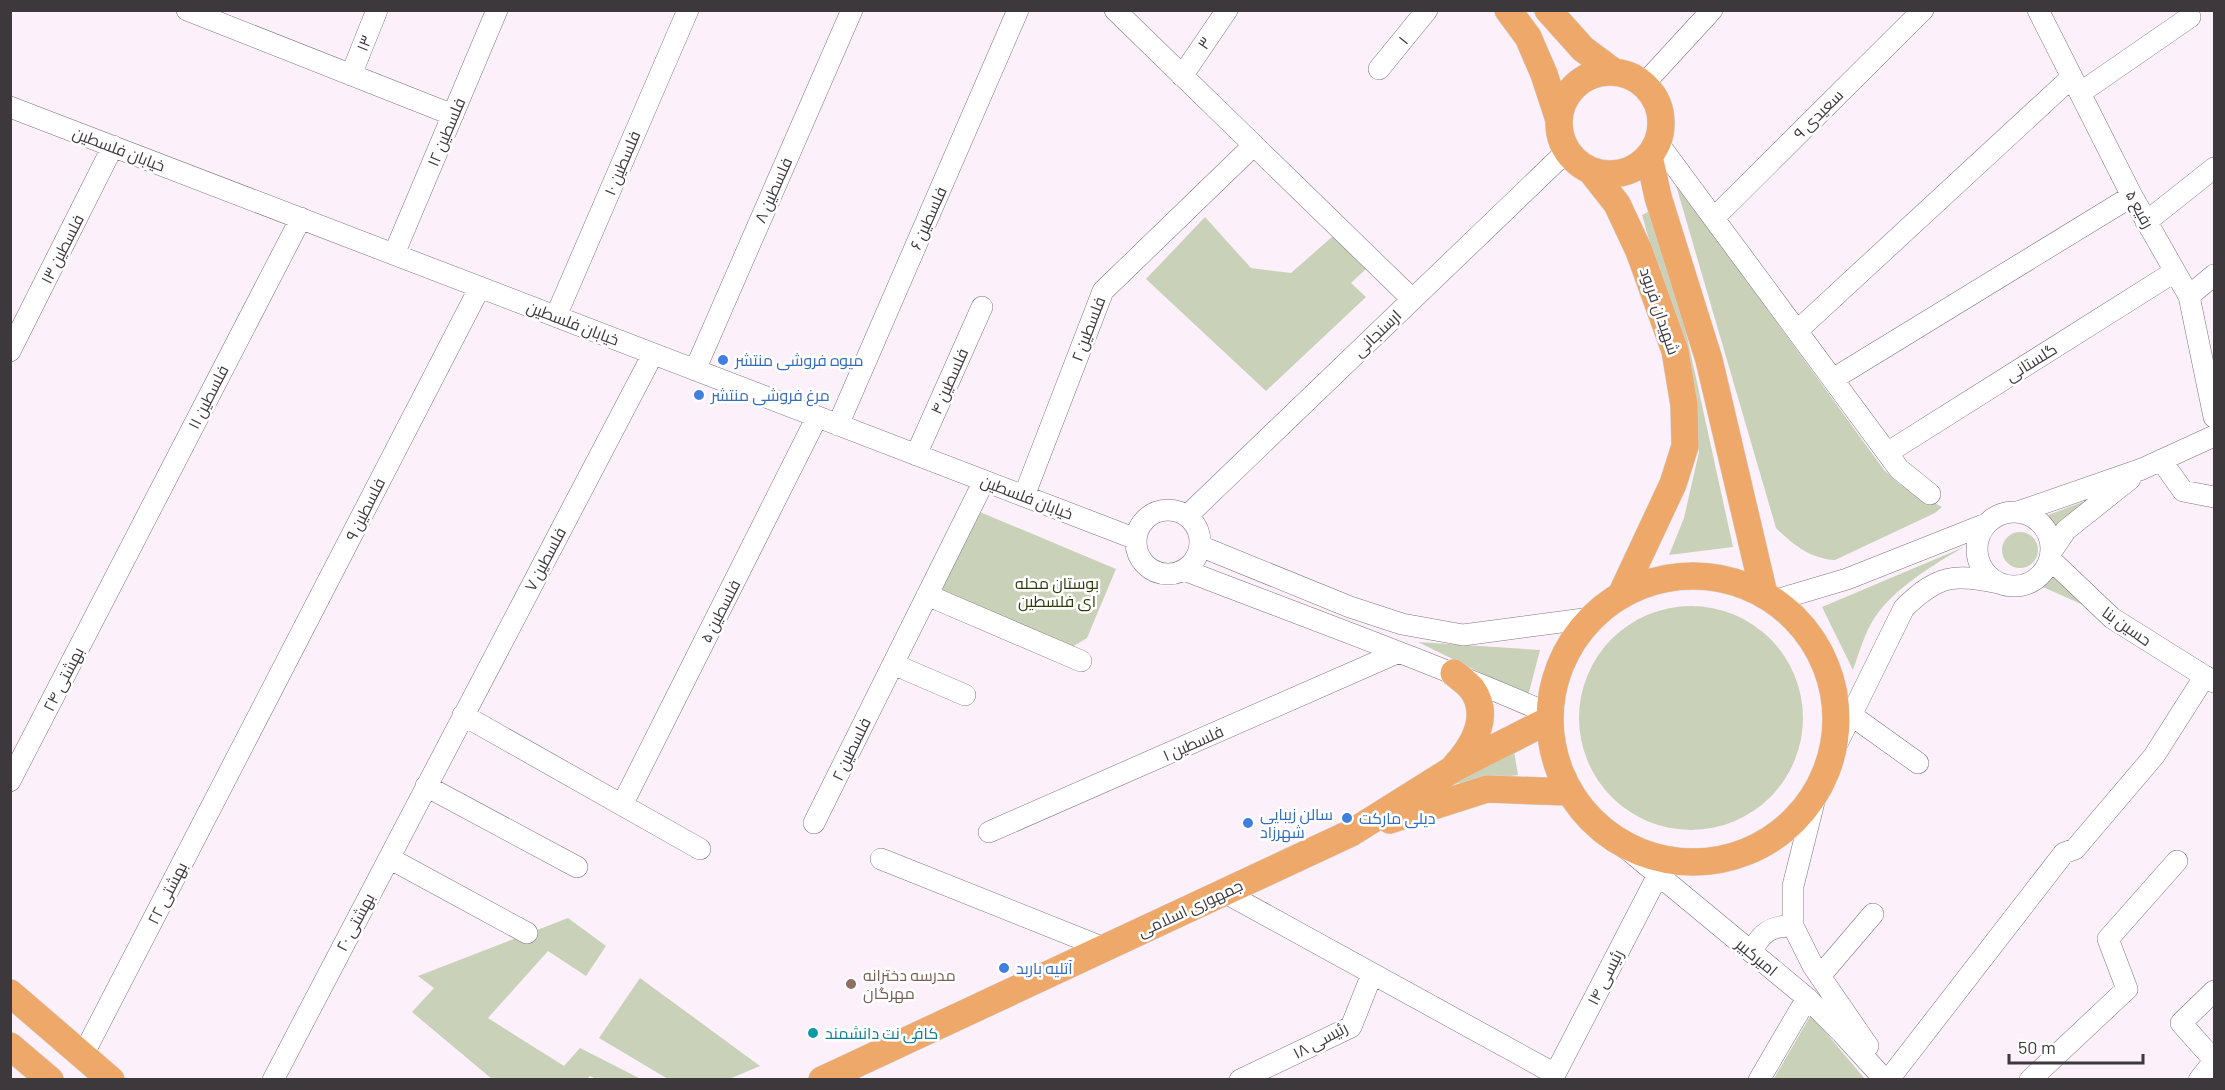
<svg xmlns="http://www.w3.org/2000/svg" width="2225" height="1090" viewBox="0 0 2225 1090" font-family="Barlow,Cairo,sans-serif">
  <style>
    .green { fill: #c9d2b8 }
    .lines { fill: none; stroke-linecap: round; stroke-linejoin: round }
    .minor-casing { stroke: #80757f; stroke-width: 22 }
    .major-casing { stroke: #d4d3d4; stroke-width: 28 }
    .minor { stroke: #fff; stroke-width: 21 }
    .major { stroke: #eea96a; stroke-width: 27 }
    .shop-dot { fill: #3f7fe0; stroke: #fff; stroke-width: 2 }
    .education-dot { fill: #8d6e63; stroke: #fff; stroke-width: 2 }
    .culture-dot { fill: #0f9aa8; stroke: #fff; stroke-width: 2 }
    .labels { text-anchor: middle; stroke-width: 5; stroke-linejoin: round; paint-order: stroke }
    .street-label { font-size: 16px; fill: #3d383c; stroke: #fff }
    .shop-label { font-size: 16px; fill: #366cbe; stroke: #fff; text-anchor: start }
    .park-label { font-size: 16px; fill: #313c0c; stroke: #fff }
    .education-label { font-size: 16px; fill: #785e54; stroke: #fff; text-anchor: start }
    .culture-label { font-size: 16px; fill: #0d838f; stroke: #fff; text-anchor: start }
  </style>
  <rect width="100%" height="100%" fill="#fcf0fb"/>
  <!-- green -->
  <path class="green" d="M1675 182 1884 470 1899 484 1942 507 1935 513 1835 560C1809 558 1794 545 1776 528Z
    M1650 211 1686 332 1733 547 1669 555 1684 518 1699 452 1676 335 1642 215Z
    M1205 217 1251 268 1291 273 1333 236 1368 267 1351 283 1366 297 1266 391 1146 279Z
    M2091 499 2056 531 2048 515Z
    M980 512 1116 569 1087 638 1072 647 939 589Z
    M2002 550a18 18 0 1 1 36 0a18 18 0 1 1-36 0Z
    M1964 547C1933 565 1896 587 1875 617 1865 632 1859 653 1853 670L1822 607Z
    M2056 572 2090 608 2043 587Z
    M1579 718a112 112 0 1 1 224 0a112 112 0 1 1-224 0Z
    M1418 642 1540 650 1528 696Z
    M1514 751 1518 775 1447 785Z
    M568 918 606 946 586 976 548 951 488 1018 564 1066 580 1048 641 1079H596L590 1076 586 1080 492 1079 412 1012 434 988 418 976Z
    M640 978 760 1066 729 1079H668L599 1038Z
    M1811 1015 1865 1079 1773 1080Z"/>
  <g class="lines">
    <!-- minor casing -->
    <g class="minor-casing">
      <path id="minor" d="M187 10 453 115
        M1115 10 1412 299
        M2038 10 2132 196 2189 296 2214 417
        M1379 69 1427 10
        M351 75 377 10
        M1182 76 1227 10
        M1644 84 1712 10
        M2080 93 2190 17
        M10 107 1136 539
        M1658 143 1899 469 1930 494
        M1714 218 1923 10
        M2146 222 2214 168
        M394 254 497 10
        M2189 296 2214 275
        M556 316 688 10
        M1797 331 2072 77
        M10 351 113 146
        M695 370 852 10
        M1833 379 2132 196
        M838 425 1018 10
        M1887 453 2174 272
        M916 455 982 307
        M2161 460 2183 491 2214 497
        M1024 496 1103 291 1254 145
        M1136 542a32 32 0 1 1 64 0a32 32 0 1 1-64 0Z
        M2018 512 2142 469 2214 436
        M1977 549a37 37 0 1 1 74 0a37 37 0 1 1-74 0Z
        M1187 516 1567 151
        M1200 546 1350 607 1402 624 1463 635 1591 618
        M2051 552 2066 530 2130 479
        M2050 559 2112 618 2214 682
        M1184 570C1306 617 1430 662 1550 714
        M927 595 1081 661
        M1773 601 1847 579 1986 524
        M893 664 965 695
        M463 715 700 849
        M1851 715 1918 763
        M1831 756 1904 608C1938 575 1954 573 1999 583
        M10 781 301 218
        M426 786 577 867
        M1817 790 1793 886V926L1813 966 1868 1046
        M622 805 817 417
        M814 823 984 481
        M989 832 1397 653
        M1621 844 1807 998 1842 1033 1885 1080
        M389 858 527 933
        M881 859 1104 948
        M1224 892 1555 1074
        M1752 952C1760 933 1772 925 1793 926
        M1820 976 1873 914
        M2214 991 2181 1023 2214 1060
        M83 1055 480 287
        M1889 1079 2064 853 2075 849 2154 756 2205 676
        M273 1080 653 354
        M1240 1080 1351 1027 1372 974
        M1552 1080 1658 875
        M1759 1080 1807 998
        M2030 1080 2127 989 2108 939 2177 861
        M2199 1080 2214 1061"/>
    </g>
    <!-- major casing -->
    <g class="major-casing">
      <path id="major" d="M1508 10 1528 37 1544 74 1559 120
        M1548 10 1583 49 1614 72
        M1559 123a51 51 0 1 1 102 0a51 51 0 1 1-102 0Z
        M1649 156 1658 197 1709 360 1764 594
        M1591 171 1617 204 1639 251 1675 351 1684 405 1685 446 1673 484 1621 595
        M1550 719a143 143 0 1 1 286 0a143 143 0 1 1-286 0Z
        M1454 673C1460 678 1467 683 1472 689 1491 716 1474 745 1455 766
        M1390 820 1487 789 1568 792
        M10 993 111 1080
        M10 1046 50 1080
        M822 1080 1351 833 1453 769 1549 720"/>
    </g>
    <!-- minor -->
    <use href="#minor" class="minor"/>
    <!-- major -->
    <use href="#major" class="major"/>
  </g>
  <!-- markers -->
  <g class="shop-dot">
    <circle cx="723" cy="360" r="6"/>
    <circle cx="699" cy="395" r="6"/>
    <circle cx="1347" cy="818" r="6"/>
    <circle cx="1248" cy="823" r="6"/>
    <circle cx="1004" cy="968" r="6"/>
  </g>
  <circle class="education-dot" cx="851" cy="984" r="6"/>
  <circle class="culture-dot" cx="813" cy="1033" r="6"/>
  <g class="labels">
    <!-- street labels -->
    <g class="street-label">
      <text transform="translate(1403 40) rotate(-51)" y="6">۱</text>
      <text transform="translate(364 43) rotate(-68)" y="6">۱۳</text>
      <text transform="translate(1204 43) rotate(-56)" y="6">۳</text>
      <text transform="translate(1818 114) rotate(-45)" y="6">سعیدی ۹</text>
      <text transform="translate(446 132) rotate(-67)" y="6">فلسطین ۱۲</text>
      <text transform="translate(119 149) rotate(21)" y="6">خیابان فلسطین</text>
      <text transform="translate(622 163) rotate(-67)" y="6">فلسطین ۱۰</text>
      <text transform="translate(773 190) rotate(-66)" y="6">فلسطین ۸</text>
      <text transform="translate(2140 209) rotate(61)" y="6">رفیع ۵</text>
      <text transform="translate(928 218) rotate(-66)" y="6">فلسطین ۶</text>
      <text transform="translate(62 249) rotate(-63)" y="6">فلسطین ۱۳</text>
      <text transform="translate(1660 311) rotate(71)" y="6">شهيدان فربود</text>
      <text transform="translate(573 323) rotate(21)" y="6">خیابان فلسطین</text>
      <text transform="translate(1088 329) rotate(-69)" y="6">فلسطین ۲</text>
      <text transform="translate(1377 333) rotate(-44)" y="6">ارسنجانی</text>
      <text transform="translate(2031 362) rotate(-32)" y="6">گلستانی</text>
      <text transform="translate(949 381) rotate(-66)" y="6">فلسطین ۴</text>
      <text transform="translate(208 397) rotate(-63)" y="6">فلسطین ۱۱</text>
      <text transform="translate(1027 497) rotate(21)" y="6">خیابان فلسطین</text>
      <text transform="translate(365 509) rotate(-63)" y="6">فلسطین ۹</text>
      <text transform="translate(545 559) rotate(-62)" y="6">فلسطین ۷</text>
      <text transform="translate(720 611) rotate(-63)" y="6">فلسطین ۵</text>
      <text transform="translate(2127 626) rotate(35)" y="6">حسین بنا</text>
      <text transform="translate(63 679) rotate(-63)" y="6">بهشتی ۲۴</text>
      <text transform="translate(1193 743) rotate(-24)" y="6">فلسطین ۱</text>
      <text transform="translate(851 749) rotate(-64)" y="6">فلسطین ۲</text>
      <text transform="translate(167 893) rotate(-63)" y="6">بهشتی ۲۲</text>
      <text transform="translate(1190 908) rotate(-25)" y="6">جمهوری اسلامی</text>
      <text transform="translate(355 922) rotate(-62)" y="6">بهشتی ۲۰</text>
      <text transform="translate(1757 957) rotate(40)" y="6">امیرکبیر</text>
      <text transform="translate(1605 977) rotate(-63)" y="6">رئیسی ۱۴</text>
      <text transform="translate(1320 1040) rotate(-28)" y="6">رئیسی ۱۸</text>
    </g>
    <!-- shop labels -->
    <g class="shop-label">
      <text x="735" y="366">میوه فروشی منتشر</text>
      <text x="711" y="401">مرغ فروشی منتشر</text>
      <text x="1260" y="820">سالن زیبایی<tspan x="1260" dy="18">شهرزاد</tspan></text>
      <text x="1359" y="824">دیلی مارکت</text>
      <text x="1016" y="974">آتلیه باربد</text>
    </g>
    <!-- park labels -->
    <g class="park-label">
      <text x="1057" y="589">بوستان محله<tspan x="1057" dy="18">ای فلسطین</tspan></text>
    </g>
    <!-- education labels -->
    <g class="education-label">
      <text x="863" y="981">مدرسه دخترانه<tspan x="863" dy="18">مهرگان</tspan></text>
    </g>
    <!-- culture labels -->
    <g class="culture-label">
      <text x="825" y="1039">کافی نت دانشمند</text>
    </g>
  </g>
  <!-- border -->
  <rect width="2225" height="1090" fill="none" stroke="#3d383c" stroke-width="24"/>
  <!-- scale -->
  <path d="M2009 1054v9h134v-9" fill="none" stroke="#3d383c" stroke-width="3"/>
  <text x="2018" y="1054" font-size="18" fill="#3d383c" stroke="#ffffff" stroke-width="4.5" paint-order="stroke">50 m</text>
</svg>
